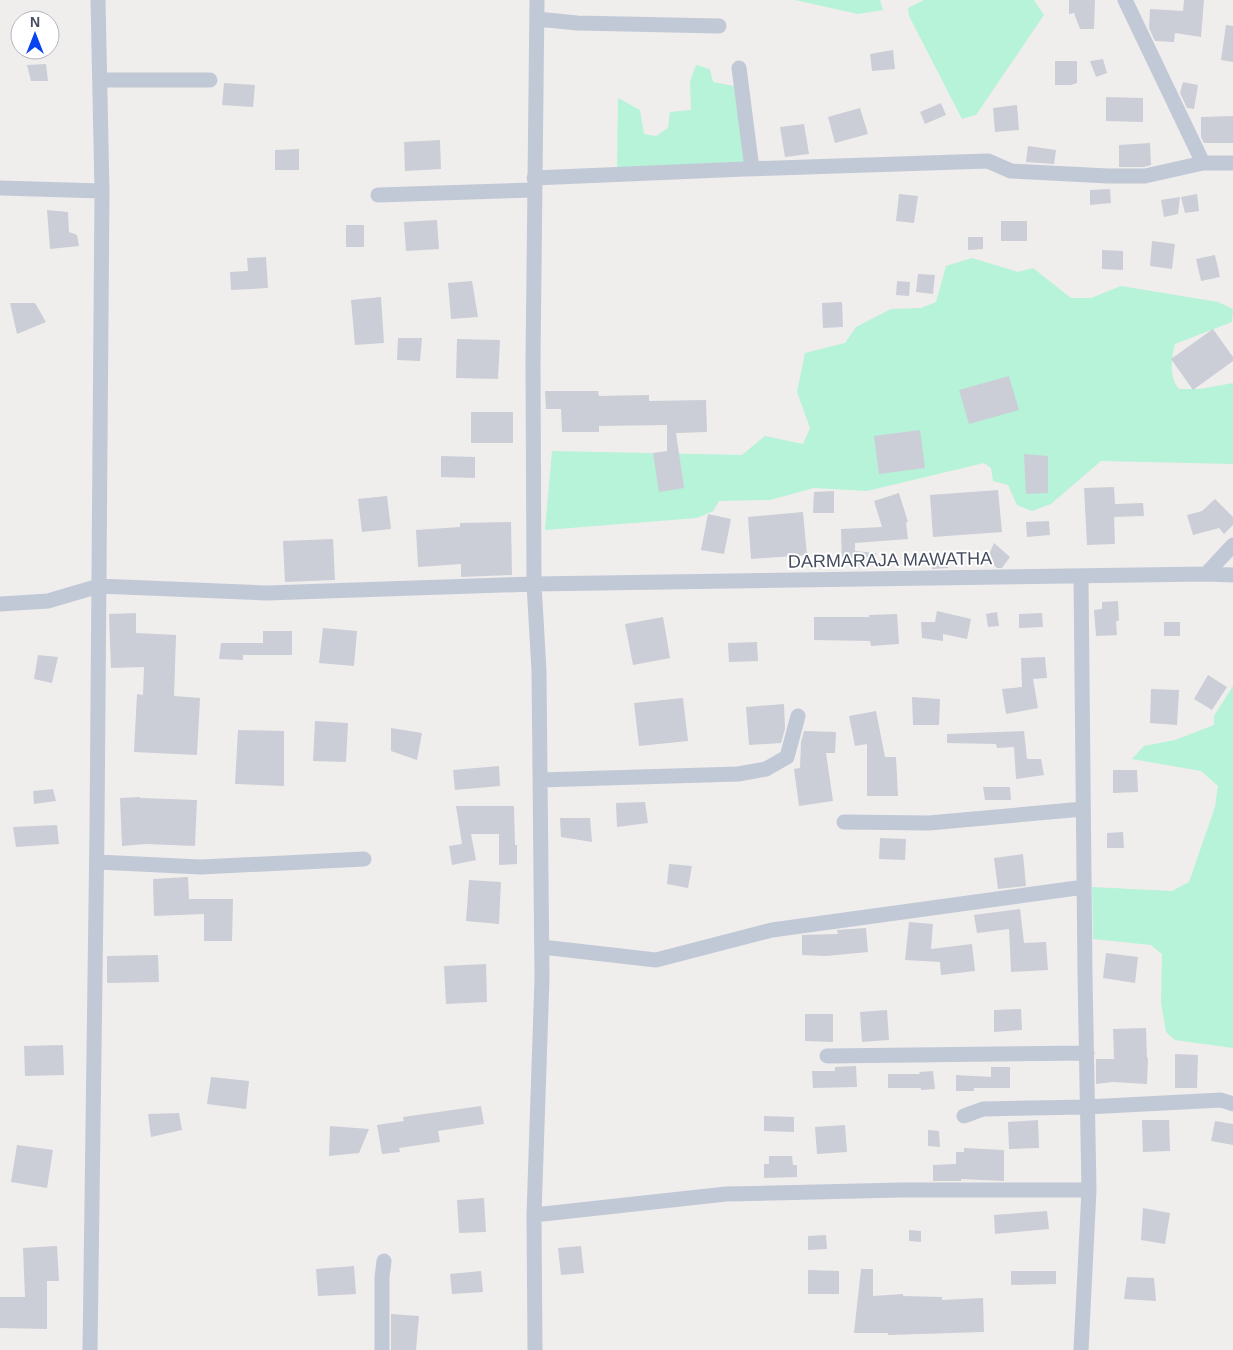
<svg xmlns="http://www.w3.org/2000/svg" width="1233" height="1350" viewBox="0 0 1233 1350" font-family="Arial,sans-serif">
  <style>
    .green { fill: #b6f3d8 }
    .building { fill: #cbced6 }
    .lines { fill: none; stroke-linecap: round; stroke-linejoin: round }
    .minor { stroke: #c2c9d6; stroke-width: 15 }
    .labels { text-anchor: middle; stroke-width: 4; stroke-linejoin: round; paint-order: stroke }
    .street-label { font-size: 18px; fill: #444c5d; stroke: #fff }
  </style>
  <rect width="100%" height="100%" fill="#f0eded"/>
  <!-- green -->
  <path class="green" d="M795 0H880L883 10 858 14Z
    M924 0H1034L1044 15 976 115 962 119 909 16 908 8Z
    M696 65 710 69 713 82 734 86 745 169 617 175 618 98 640 110 644 134 656 136 668 128 670 112 691 110 690 82Z
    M972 258 1018 272 1033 268 1071 298H1091L1121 286 1218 302 1233 309 1232 322 1175 344C1171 359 1169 377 1179 389H1200L1233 383V464L1101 461 1051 504 1032 511 1017 505 1008 485 993 481 991 468 984 463 867 491 814 488 770 500 719 501 713 511 697 518 545 530 552 451 742 455 765 436 803 444 810 428 797 392 805 353 845 343 856 327 891 309 921 308 936 302 946 266Z
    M1233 686V1048L1175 1040 1166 1032 1161 1003 1162 954 1151 945 1093 939 1092 887 1172 891 1189 882 1215 807 1218 786 1201 771 1132 759 1144 746 1175 740 1214 725V716Z"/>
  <!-- building -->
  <path class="building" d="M1069 0H1095L1094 29H1080L1074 13 1069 14Z
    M1184 0H1204L1201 37 1175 33 1174 42 1155 41 1149 28 1150 9 1183 11Z
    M1226 25 1233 26V62L1221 60Z
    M893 50 895 69 872 71 870 54Z
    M1103 59 1107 73 1096 77 1090 61Z
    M1055 61H1077V83L1071 85H1055Z
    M46 64 48 81H31L27 65Z
    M1183 82 1198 85 1194 109 1187 108 1180 93Z
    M224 83 255 85 253 107 222 105Z
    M1106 97 1143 98V122L1106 121Z
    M941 103 946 115 925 124 920 112Z
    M1017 105 1019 130 995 132 993 108Z
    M860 108 868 134 835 143 828 117Z
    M1233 116V143H1204L1201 137V117Z
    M804 124 809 154 785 157 780 127Z
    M440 140 441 169 405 171 404 142Z
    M1150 143 1151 165 1144 167H1119V145Z
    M1028 146 1056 150 1054 164 1026 162Z
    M299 149V170H275V150Z
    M1110 189 1111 203 1090 205V190Z
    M899 194 918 196 914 223 896 221Z
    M1197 194 1199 211 1185 213 1181 197Z
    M1180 197 1178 214 1164 217 1161 200Z
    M47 210 68 212 69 232 77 235 79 246 50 249Z
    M437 220 439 249 406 251 404 222Z
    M1001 221H1027V241H1001Z
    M346 225H364V247H346Z
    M968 237H983V249L968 250Z
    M1152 241 1175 244 1172 269 1150 266Z
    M1102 250 1123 251V270L1102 269Z
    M1215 255 1220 277 1201 281 1196 259Z
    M266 257 268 288 231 290 230 272 248 271 247 258Z
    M918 274 935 275 933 294 916 292Z
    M472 281 478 317 451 319 448 283Z
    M897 281 910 282 909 296 896 295Z
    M381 297 384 343 355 345 351 300Z
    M842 302 843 327 823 328 822 303Z
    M10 303H35L46 322 17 334Z
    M1213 329 1233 357V361L1193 390 1171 359Z
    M398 338H422L420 361 397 360Z
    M457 339 500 340 498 379 456 378Z
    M1009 376 1019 410 969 424 959 390Z
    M545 391H598L599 396 649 395V401L706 400 707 432 676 433 684 488 659 492 653 453 667 451V425L599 426V432H562L561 409H546Z
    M471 412H513V443H471Z
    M920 430 925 468 879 474 874 436Z
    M1024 454 1048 456V493L1026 494Z
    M441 456 475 457V478L441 477Z
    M1114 487 1115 504 1143 503 1144 516 1114 517 1115 544 1087 545 1084 488Z
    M998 490 1002 532 933 537 930 495Z
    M834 491V513H813L814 492Z
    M899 493 908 522H906L908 539 855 543V551L876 553V564L842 565 841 529 882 527 874 501Z
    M387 496 391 529 362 532 358 499Z
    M1215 499 1233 517V525L1224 534 1219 528 1193 535 1187 515 1202 511Z
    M803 512 807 555 751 559 748 517Z
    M708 514 731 519 724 554 701 550Z
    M1049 521 1050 535 1027 537 1026 522Z
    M511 522 512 575 461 577V564L418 567 416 530 460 527V523Z
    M333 539 335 580 285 582 283 541Z
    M994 543 1010 557 1002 568H997L987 559Z
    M929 558 949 560 948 568 932 569Z
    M1118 601 1119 621H1116L1117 635 1096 636 1094 610 1102 609V602Z
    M937 611 971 619 967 639 943 634V641L922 638 921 622H935Z
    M997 612 999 626 988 627 986 614Z
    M136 613V633L176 635 174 696 200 698 197 755 134 752 137 694 143 695 144 667 111 668 109 614Z
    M1042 613 1043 627 1019 628V614Z
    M897 614 899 644 871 646 870 641 814 640V617H869V615Z
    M663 617 670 658 633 665 625 624Z
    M1164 622H1180V636H1164Z
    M323 628 357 631 354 666 319 663Z
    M263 631H292V655H243V660L219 659 221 643H263Z
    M757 642 758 661 729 662 728 643Z
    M38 655 58 657 52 683 34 679Z
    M1045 657 1047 678 1033 679 1038 708 1006 714 1002 689 1022 687 1021 658Z
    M1208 675 1227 687 1212 710 1194 699Z
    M1151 689 1179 690 1177 725 1150 723Z
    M912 697 940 699 939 725H913Z
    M683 698 688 741 639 746 634 703Z
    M784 704 785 729 781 743 749 745 746 707Z
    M876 711 885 757H896L898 796H867V744L855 746 849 716Z
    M315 721 348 723 346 762 313 761Z
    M391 728 422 733 417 760 391 751Z
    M238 730 284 731V786L235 784Z
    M804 731 836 732 835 753H826L833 801 799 806 794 769 800 768 801 742Z
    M1024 731 1027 759H1041L1044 775 1016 779 1014 747 997 748 996 744 947 743V734Z
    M499 766 500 786 455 790 453 770Z
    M1113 770H1137L1138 792 1113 793Z
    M983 787H1010L1011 800H985Z
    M53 789 56 801 34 804 33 791Z
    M140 797V798L197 800 195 846 146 844 122 846 120 798Z
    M645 802 648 823 617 827 616 803Z
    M456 806H514L515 845H517V864L499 865V834H471L476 860 452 865 449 846 462 844Z
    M560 818H590L592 842 561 837Z
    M57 825 59 844 16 847 13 827Z
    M1123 832 1124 848H1107V833Z
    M880 838 906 839 905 860 879 859Z
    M1023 854 1026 886 998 889 994 858Z
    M669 864 692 866 688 888 667 884Z
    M188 877 189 899H233L232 941H204V914L154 916 153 879Z
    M469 880 501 882 499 924 466 921Z
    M1020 909 1024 943 1046 942 1048 970 1011 972 1009 929 977 933 974 915Z
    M909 922 933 924 931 949 972 944 975 971 941 975 940 962 905 960Z
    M866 928 868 952 826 956 802 955V935L838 934 837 930Z
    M1106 953 1138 957 1135 983 1103 978Z
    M158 955 159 982 107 983V956Z
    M486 964 487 1002 446 1004 444 966Z
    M1021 1009 1022 1030 994 1032V1010Z
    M887 1010 889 1040 862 1042 860 1012Z
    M805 1014H833V1042L805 1041Z
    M1146 1028 1147 1058H1148L1147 1084 1113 1082 1096 1084V1059H1114L1113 1029Z
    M63 1045 64 1075 25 1076 24 1046Z
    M1175 1054 1198 1055 1197 1088H1175Z
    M856 1066 857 1087 813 1088 812 1071H835V1067Z
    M991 1067H1010V1088H974V1091H956V1075L991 1077Z
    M933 1071 935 1089 921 1090V1088H888V1074H920L919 1072Z
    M211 1077 249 1081 246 1109 207 1104Z
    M481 1106 484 1124 438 1131 440 1142 399 1148 400 1152 382 1154 377 1125 404 1121 403 1117Z
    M179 1113 182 1130 151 1137 148 1114Z
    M764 1116 794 1117V1132L764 1131Z
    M1038 1120 1039 1148 1009 1149 1008 1122Z
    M1142 1120H1169L1170 1151 1143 1152Z
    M1215 1121 1233 1124V1145L1211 1141Z
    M845 1125 847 1152 817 1154 815 1127Z
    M330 1126 369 1129 359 1153 329 1156Z
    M928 1130 939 1131 940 1147 928 1146Z
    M17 1145 53 1150 47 1188 11 1182Z
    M964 1148 1004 1150V1181L961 1179V1181H933V1165L956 1164V1152H964Z
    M769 1156H792L793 1165H797V1177L764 1178V1164H769Z
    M484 1198 486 1232 459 1233 457 1200Z
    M1143 1208 1170 1213 1165 1244 1141 1240Z
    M1047 1211 1049 1229 995 1234 994 1215Z
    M909 1230 921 1231V1242L909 1241Z
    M826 1235 827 1249 808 1250V1236Z
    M57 1246 59 1281H47V1329L0 1328V1297H25L23 1248Z
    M581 1246 584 1273 561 1275 558 1248Z
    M354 1266 356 1294 318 1296 316 1269Z
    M861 1269H873V1296L903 1294V1296L942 1297V1300L983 1298 984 1332 888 1335V1333H854Z
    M808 1270 839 1271V1294H808Z
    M481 1271 483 1292 452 1294 450 1274Z
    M1011 1271H1056V1284L1011 1285Z
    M1127 1277 1154 1278 1156 1301 1124 1299Z
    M391 1314 419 1316 416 1350H391Z"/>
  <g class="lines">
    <!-- minor -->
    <path class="minor" d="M1125 0 1203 163H1233
      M537 19 577 23 719 26
      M739 68 752 169
      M100 80H210
      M534 178 745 169 988 161 1011 171 1108 176H1145L1203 163
      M0 188 102 191
      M378 195 534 190
      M1206 574 1233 575
      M1081 576 1085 975 1089 1190 1081 1350
      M0 604 48 601 99 586 267 593 534 584 1206 574 1233 545
      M540 780 738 774 766 769 787 757 798 716
      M844 822 929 823 1083 809
      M97 862 201 867 364 859
      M542 947 656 960 772 930 1084 887
      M827 1056 1087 1053
      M964 1116 983 1109 1087 1107 1221 1100 1233 1104
      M534 1215 726 1194 901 1190H1089
      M90 1350 97 829 102 191 98 0
      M382 1350V1277L384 1261
      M535 1350 534 1215 542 978 539 671 534 584 533 362 537 0"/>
  </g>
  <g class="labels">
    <!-- street labels -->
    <g class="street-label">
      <text transform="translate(890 560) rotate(-1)" y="6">DARMARAJA MAWATHA</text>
    </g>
  </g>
  <!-- north arrow -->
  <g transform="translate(35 35)"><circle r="24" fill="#ffffff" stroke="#b4b7be"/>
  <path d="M0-4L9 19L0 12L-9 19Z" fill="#0744f1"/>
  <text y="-8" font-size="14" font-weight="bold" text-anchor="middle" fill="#444c5d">N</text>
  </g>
</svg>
